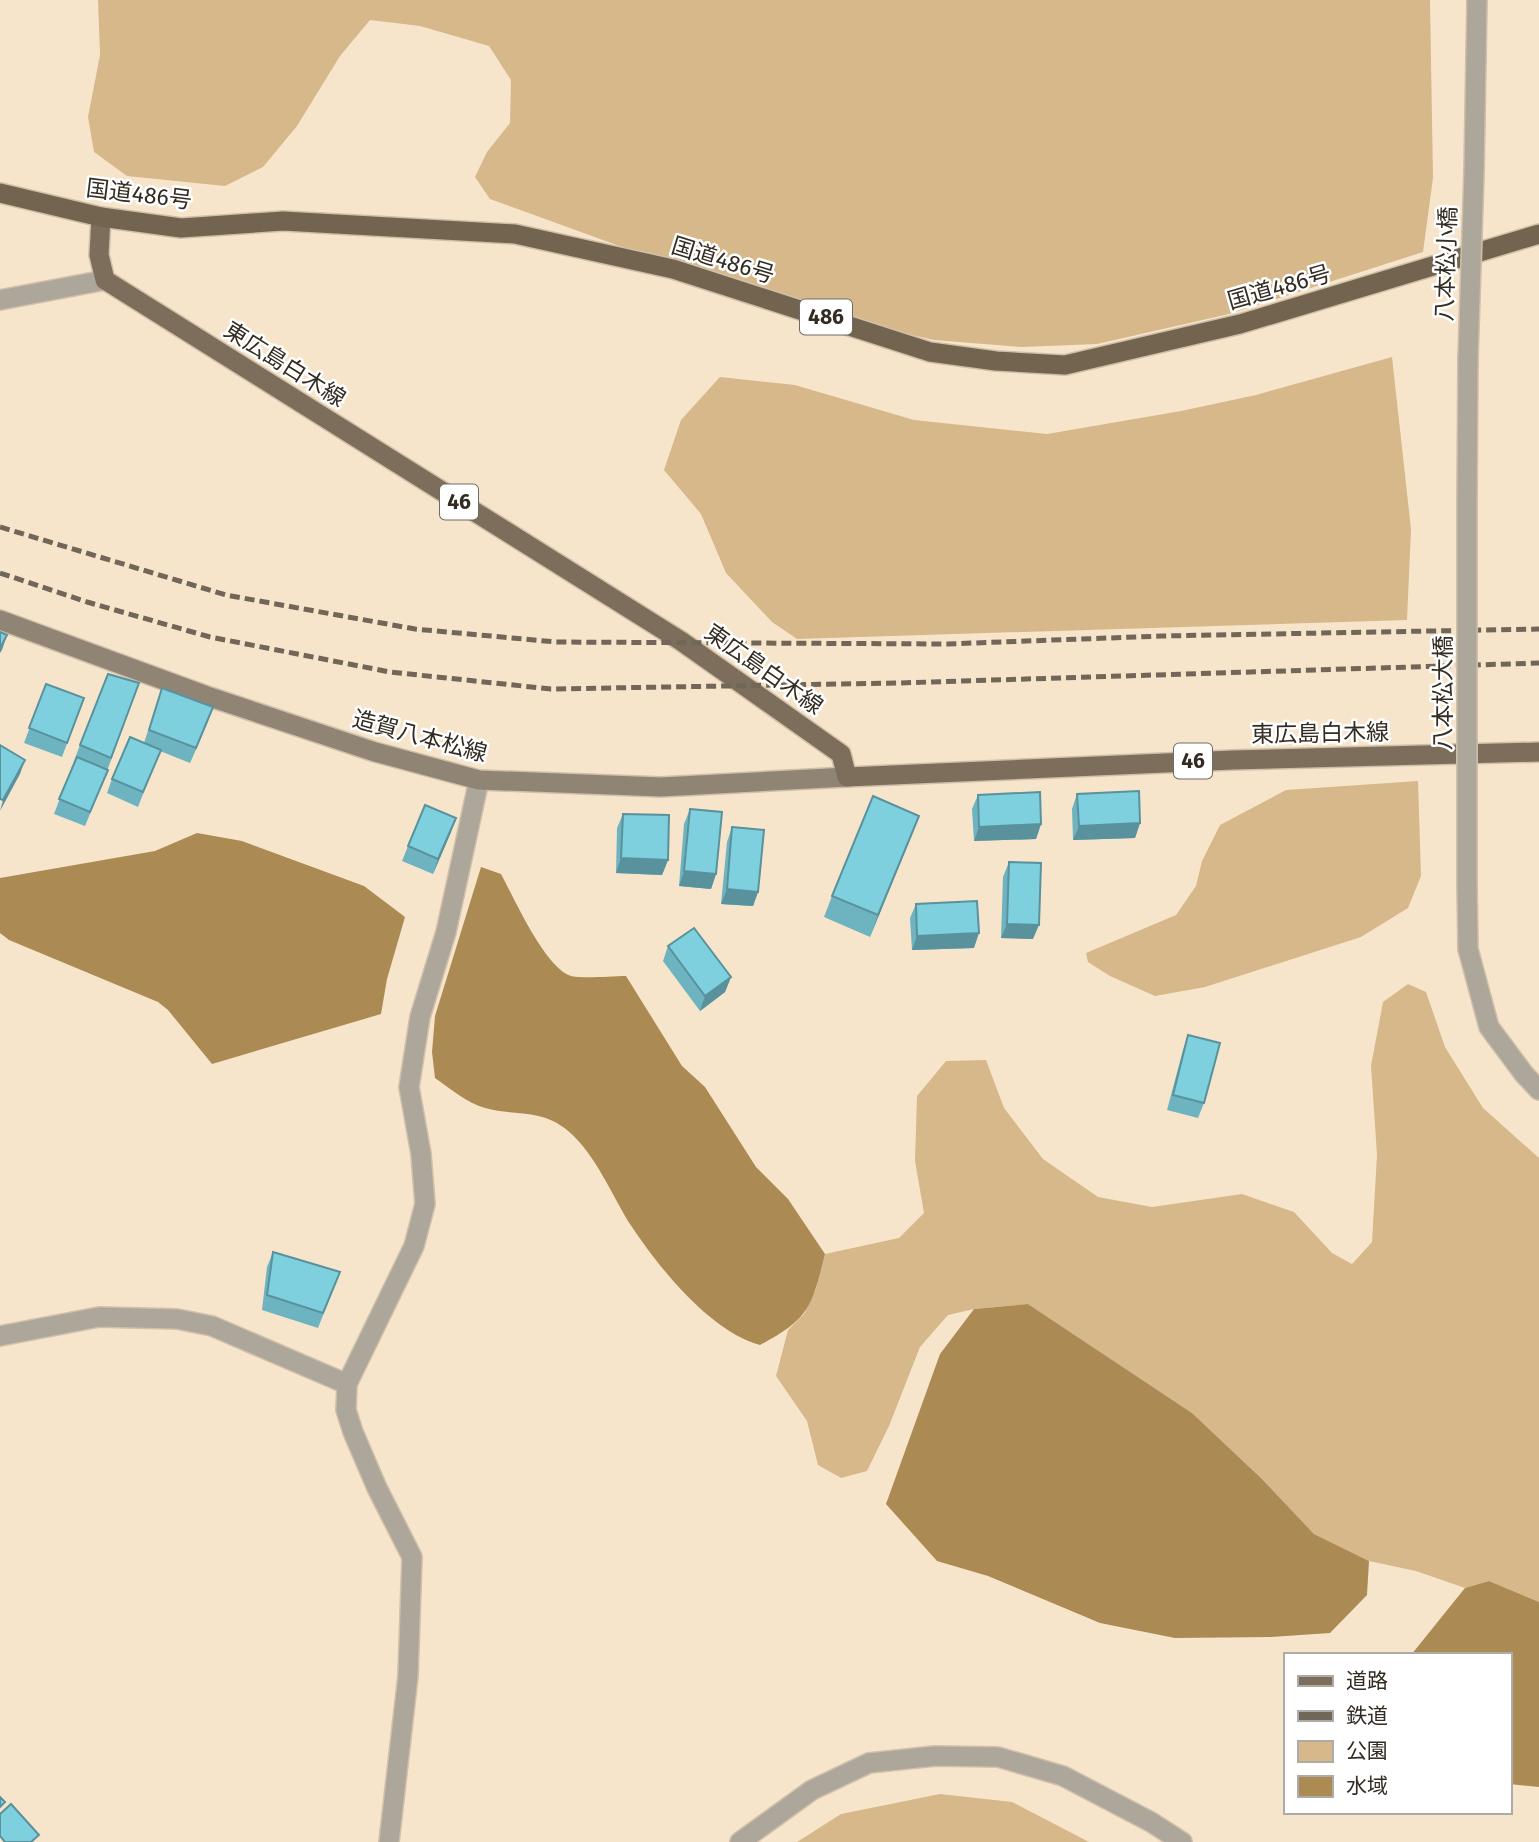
<svg xmlns="http://www.w3.org/2000/svg" width="1539" height="1842" viewBox="0 0 1539 1842" font-family="'Fira Sans','Noto Sans JP',sans-serif">
  <style>
    .green { fill: #d6b88b }
    .water { fill: #ac8a54 }
    .lines { fill: none; stroke-linecap: round; stroke-linejoin: round }
    .minor-casing { stroke: #d0c0a9; stroke-width: 22 }
    .tertiary-casing { stroke: #d0c0a9; stroke-width: 22 }
    .secondary-casing { stroke: #d0c0a9; stroke-width: 22 }
    .primary-casing { stroke: #d0c0a9; stroke-width: 22 }
    .trunk-casing { stroke: #d0c0a9; stroke-width: 22 }
    .minor { stroke: #ada69b; stroke-width: 19 }
    .tertiary { stroke: #ada69b; stroke-width: 19 }
    .secondary { stroke: #908575; stroke-width: 19 }
    .primary { stroke: #7c6e5b; stroke-width: 19 }
    .trunk { stroke: #736450; stroke-width: 19 }
    .rail { stroke: #716758; stroke-width: 5; stroke-dasharray: 10 5; stroke-linecap: butt }
    .tertiary-bridge-casing { stroke: #d0c0a9; stroke-width: 22; stroke-linecap: butt }
    .tertiary-bridge { stroke: #ada69b; stroke-width: 19 }
    .wall { fill: #6db3c0 }
    .shaded-wall { fill: #59929c }
    .building { fill: #7fd0df; stroke: #59929c; stroke-width: 2 }
    .labels { text-anchor: middle; stroke-width: 5; stroke-linejoin: round; paint-order: stroke }
    .shield { fill: #fff; stroke: #706b64; stroke-width: 2 }
    .shield-label { font-size: 21px; font-weight: bold; fill: #332c22 }
    .street-label { font-size: 23px; fill: #332c22; stroke: #fff }
  </style>
  <rect width="100%" height="100%" fill="#f7e5cb"/>
  <!-- green -->
  <path class="green" d="M98 0H1430L1433 178 1423 252 1229 314 1097 344 1022 347 934 340 828 315 622 247 490 199 475 177 487 152 510 123 511 80 489 46 420 26 370 20 340 56 297 126 263 167 225 186 127 176 94 152 88 117 100 55Z
    M1392 357 1411 529 1407 620 797 639 772 622 726 573 701 514 664 470 681 420 720 377 795 385 914 420 1047 434 1181 411 1256 395Z
    M1418 781 1421 876 1408 908 1361 937 1205 987 1155 996 1110 976 1088 962 1086 953 1176 915 1196 886 1202 861 1220 825 1286 790Z
    M1408 984 1426 992 1445 1047 1483 1108 1539 1158V1602L1489 1581 1465 1588 1416 1571 1369 1561 1314 1534 1262 1479 1192 1413 1028 1304 974 1309 948 1315 920 1347 889 1426 867 1471 841 1478 818 1465 807 1421 776 1376 788 1330 804 1314 816 1289 825 1254 899 1238 924 1213 915 1161 917 1096 946 1061 986 1060 1004 1108 1043 1159 1098 1197 1152 1207 1242 1194 1294 1212 1332 1253 1352 1264 1372 1242 1377 1155 1371 1066 1383 1002Z
    M940 1794 1012 1802 1089 1842H797L841 1814Z"/>
  <!-- water -->
  <path class="water" d="M197 833 242 841 364 886 405 917 387 979 381 1014 212 1064 168 1010 158 1002 9 940 0 933V878L155 851Z
    M481 867 501 874C514 898 545 968 571 976 585 979 611 976 626 976L682 1066 705 1087 756 1167 788 1199 825 1254C812 1307 809 1319 760 1345 711 1332 660 1269 632 1227 611 1195 597 1155 567 1130 542 1109 514 1116 485 1108 467 1103 451 1089 435 1078L432 1052 435 1016Z
    M1028 1304 1192 1413 1262 1479 1314 1534 1369 1561 1367 1595 1330 1633 1271 1637 1175 1638 1100 1623 988 1576 937 1561 886 1504 940 1354 974 1309Z
    M1489 1581 1539 1602V1787L1509 1784V1655H1411L1465 1588Z"/>
  <g class="lines">
    <!-- minor casing -->
    <g class="minor-casing">
      <path id="minor" d="M0 300 105 280
        M0 1336 99 1317 177 1319 212 1326 347 1384
        M389 1842 408 1676 412 1557 377 1488 353 1432 346 1410 347 1384 414 1246 425 1204 421 1154 409 1087 420 1017 446 932 479 780"/>
    </g>
    <!-- tertiary casing -->
    <g class="tertiary-casing">
      <path id="tertiary" d="M1474 172 1477 0
        M1467 500 1468 358
        M1467 885 1468 949 1489 1027 1524 1074 1539 1090
        M740 1842 812 1790 869 1763 935 1756 998 1757 1063 1776 1151 1822 1182 1842"/>
    </g>
    <!-- secondary casing -->
    <g class="secondary-casing">
      <path id="secondary" d="M0 620 207 696 375 752 479 780 661 787 847 777"/>
    </g>
    <!-- primary casing -->
    <g class="primary-casing">
      <path id="primary" d="M101 217 99 255 105 280 681 641 841 754 847 777 1233 760 1539 752"/>
    </g>
    <!-- trunk casing -->
    <g class="trunk-casing">
      <path id="trunk" d="M0 193 101 217 181 228 283 221 515 234 673 269 930 352 996 361 1065 365 1240 324 1539 234"/>
    </g>
    <!-- minor -->
    <use href="#minor" class="minor"/>
    <!-- tertiary -->
    <use href="#tertiary" class="tertiary"/>
    <!-- secondary -->
    <use href="#secondary" class="secondary"/>
    <!-- primary -->
    <use href="#primary" class="primary"/>
    <!-- trunk -->
    <use href="#trunk" class="trunk"/>
    <!-- rail -->
    <path class="rail" d="M0 527 226 595 415 629 556 642 947 644 1162 636 1539 629
      M0 573 87 602 210 637 390 672 551 689 898 683 1539 663"/>
    <!-- tertiary-bridge casing -->
    <g class="tertiary-bridge-casing">
      <path id="tertiary-bridge" d="M1468 358 1474 172
        M1467 885V500"/>
    </g>
    <!-- tertiary-bridge -->
    <use href="#tertiary-bridge" class="tertiary-bridge"/>
  </g>
  <!-- wall -->
  <path class="wall" d="M139 683 102 785 85 826 54 814 80 745Z
    M46 684 84 698 62 757 24 743Z
    M162 688 208 721 190 763 160 751 138 807 107 793 112 779 144 743Z
    M1077 794 1140 823 1135 838 1073 840 1072 809Z
    M978 795 1041 824 1036 839 974 841 972 809Z
    M690 809 716 874 711 889 679 886 684 824Z
    M623 814 668 860 662 875 616 873 617 828Z
    M919 816 870 937 824 917 832 896Z
    M732 827 758 892 753 906 721 904 727 842Z
    M451 832 433 874 402 861 408 846Z
    M1009 862 1033 939 1001 938 1003 877Z
    M916 904 974 948 912 950 910 918Z
    M668 946 731 977 725 992 700 1011 663 961Z
    M1188 1035 1204 1103 1198 1118 1167 1110 1183 1050Z
    M273 1252 340 1272 318 1328 262 1310 267 1267Z"/>
  <!-- shaded-wall -->
  <path class="shaded-wall" d="M7 635 2 650 0 653V648Z
    M213 707 208 721 190 763 196 748Z
    M25 760 20 774 0 811 3 800Z
    M919 816 911 837 870 937 878 915Z
    M456 818 451 832 433 874 438 859Z
    M1140 823 1135 838 1073 840 1079 826Z
    M1041 824 1036 839 974 841 979 827Z
    M621 858 668 860 662 875 616 873Z
    M684 871 716 874 711 889 679 886Z
    M727 889 758 892 753 906 721 904Z
    M1007 924 1039 925 1033 939 1001 938Z
    M979 933 974 948 912 950 917 936Z
    M731 977 725 992 700 1011 705 996Z"/>
  <!-- building -->
  <path class="building" d="M0 632 7 635 0 648Z
    M108 674 139 683 111 758 80 745Z
    M46 684 84 698 67 743 29 728Z
    M162 688 213 707 196 748 149 730Z
    M130 737 161 750 143 792 112 779Z
    M0 745 25 760 3 800 0 799Z
    M77 757 108 770 90 812 59 799Z
    M1139 791 1140 823 1079 826 1077 794Z
    M1040 792 1041 824 979 827 978 795Z
    M873 796 919 816 878 915 832 896Z
    M425 805 456 818 438 859 408 846Z
    M690 809 722 812 716 874 684 871Z
    M623 814 669 815 668 860 621 858Z
    M732 827 764 830 758 892 727 889Z
    M1009 862 1041 863 1039 925 1007 924Z
    M977 901 979 933 917 936 916 904Z
    M694 928 731 977 705 996 668 946Z
    M1188 1035 1220 1043 1204 1103 1173 1095Z
    M273 1252 340 1272 323 1313 267 1295Z
    M0 1797 5 1802 0 1807Z
    M11 1804 39 1835 31 1842H5L0 1836V1814Z"/>
  <g class="labels">
    <!-- shield labels -->
    <g class="shield">
      <rect x="800" y="299.5" width="52" height="35" rx="5"/>
      <rect x="440" y="484.5" width="38" height="35" rx="5"/>
      <rect x="1174" y="743.5" width="38" height="35" rx="5"/>
    </g>
    <g class="shield-label">
      <text x="826" y="324">486</text>
      <text x="459" y="509">46</text>
      <text x="1193" y="768">46</text>
    </g>
    <!-- street labels -->
    <g class="street-label">
      <text transform="translate(139 194) rotate(7)" y="8">国道486号</text>
      <text transform="translate(723 260) rotate(17)" y="8">国道486号</text>
      <text transform="translate(1446 264) rotate(-88)" y="8">八本松小橋</text>
      <text transform="translate(1279 287) rotate(-16)" y="8">国道486号</text>
      <text transform="translate(285 364) rotate(32)" y="8">東広島白木線</text>
      <text transform="translate(764 669) rotate(35)" y="8">東広島白木線</text>
      <text transform="translate(1443 693) rotate(-90)" y="8">八本松大橋</text>
      <text transform="translate(1320 733) rotate(-1)" y="8">東広島白木線</text>
      <text transform="translate(420 736) rotate(15)" y="8">造賀八本松線</text>
    </g>
  </g>
  <!-- legend -->
  <rect x="1284" y="1653" width="228" height="161" fill="#ffffff" stroke="#adaba7" stroke-width="2"/>
  <rect x="1298" y="1676" width="35" height="10" fill="#7c6e5b" stroke="#adaba7" stroke-width="2"/>
  <text x="1346" y="1688" font-size="21" fill="#332c22">道路</text>
  <rect x="1298" y="1711" width="35" height="10" fill="#716758" stroke="#adaba7" stroke-width="2"/>
  <text x="1346" y="1723" font-size="21" fill="#332c22">鉄道</text>
  <rect x="1298" y="1741" width="35" height="21" fill="#d6b88b" stroke="#adaba7" stroke-width="2"/>
  <text x="1346" y="1758" font-size="21" fill="#332c22">公園</text>
  <rect x="1298" y="1776" width="35" height="21" fill="#ac8a54" stroke="#adaba7" stroke-width="2"/>
  <text x="1346" y="1793" font-size="21" fill="#332c22">水域</text>
</svg>
